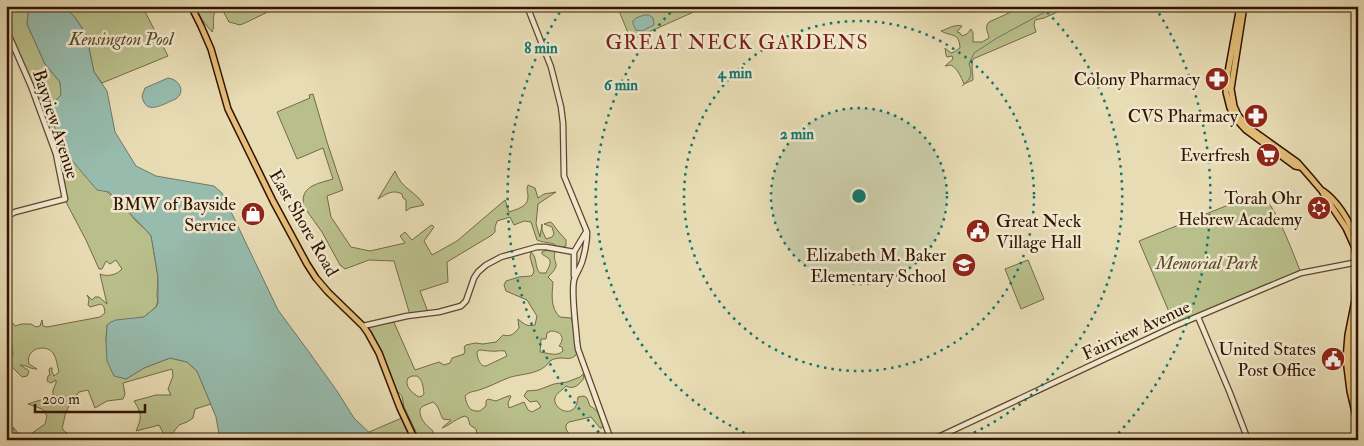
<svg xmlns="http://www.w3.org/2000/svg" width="1364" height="446" viewBox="0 0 1364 446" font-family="'IM FELL Double Pica',serif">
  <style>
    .green { fill: #b9bf8b; stroke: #756946; fill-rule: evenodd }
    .water { fill: #97bcae; stroke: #6e7868 }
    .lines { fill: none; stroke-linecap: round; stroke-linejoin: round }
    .stream { stroke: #6e7868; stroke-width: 1 }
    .minor-casing { stroke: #5f452d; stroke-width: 7 }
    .major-casing { stroke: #311300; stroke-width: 8 }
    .minor { stroke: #f0e8ce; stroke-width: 4.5 }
    .major { stroke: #e4be7a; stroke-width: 5 }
    .ring { fill: none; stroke: #0f766e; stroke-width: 2.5; stroke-dasharray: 2.5 5 }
    .labels { text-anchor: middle; stroke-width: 5; stroke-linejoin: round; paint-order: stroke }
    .park-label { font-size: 18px; font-style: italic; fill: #5a472a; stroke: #f0e8ce }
    .poi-label { font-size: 18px; fill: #311300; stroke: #f0e8ce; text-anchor: end }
    .street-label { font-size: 18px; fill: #311300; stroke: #f0e8ce }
    .quarter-label { font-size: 20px; letter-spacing: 1px; fill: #7a1f14; stroke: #f0e8ce }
    .centre { fill: #0f766e; stroke: #f0e8ce; stroke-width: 2.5 }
    .ring-label { font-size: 15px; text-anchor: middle; font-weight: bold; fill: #0f766e; stroke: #f0e8ce; stroke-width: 5; stroke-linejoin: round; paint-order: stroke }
  </style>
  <rect width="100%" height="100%" fill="#e8dcb4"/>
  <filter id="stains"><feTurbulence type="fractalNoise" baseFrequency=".004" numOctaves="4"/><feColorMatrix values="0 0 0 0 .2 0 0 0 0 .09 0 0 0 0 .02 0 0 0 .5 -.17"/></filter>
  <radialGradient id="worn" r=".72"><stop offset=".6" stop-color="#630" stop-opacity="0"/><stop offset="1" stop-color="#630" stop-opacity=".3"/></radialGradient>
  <!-- green -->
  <path class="green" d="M6 6H29L27 24 45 64 60 82 69 157 129 212 134 219 148 232 151 236 152 241 158 277 157 296 158 300 156 307 144 317 107 325 106 341 126 379 144 368 170 358 187 362 197 371 211 404 195 409 193 418 187 422 179 425 167 440 159 425 136 431C142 418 142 413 134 401L156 395H171L168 389 173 376 172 369 123 383 125 394 123 399 107 401 95 408 88 390 79 392C72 401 66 408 64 420 63 426 60 429 67 433L58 437 57 440H55L54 438 52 436 44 440H16L13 427 18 433 28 436 45 424 47 416 42 409 28 404 53 396V390L56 383V380L51 383 47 381 48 376 50 375 49 370 50 368H52V372L54 376 59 372C57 366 57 358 53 353 45 343 25 349 29 364L37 369C29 369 27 365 20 365L28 370 29 372 27 376 22 377 14 369 12 366 9 365 7 360 12 357 13 355 12 344 8 340H6V333L12 332 9 328V324L12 322 15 326 21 324H31L36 327 40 326 42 320 43 326 47 327 100 317 105 313 104 307 101 304 90 307 88 305 89 299 87 295 92 300 95 297H99L107 304 100 274C107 277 117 275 122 269L116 260 110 264 106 261 102 269H99L86 240 67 204 56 154 6 29Z
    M63 6H142L168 56 102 83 94 72 86 34 74 16Z
    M194 6H246L248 11 250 12 259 6H280L245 23 240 25 229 22 223 11 217 10C210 16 216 25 212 32L203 21Z
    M617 6H707L631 40Z
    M1010 6H1071L1044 18 1035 20 1034 25 1036 32 973 59C971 66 973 73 973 80L964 84C961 77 958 69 951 65L945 66 953 59 952 56 947 57 946 55 945 48 951 53 954 52 960 48C959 32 952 37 941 31 948 29 954 24 962 26L957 32 960 33 962 36 967 34 971 29 973 33V42H982L989 38C988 31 984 28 989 22L1011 12 1016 8Z
    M313 94 327 142 343 190 327 196 331 217 351 247 370 251 405 243 400 236 405 232 412 240 430 226 432 225 434 227 424 241 432 255 457 241 505 200 509 212C517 209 528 207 528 197 528 191 526 190 528 185L535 188 538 198 544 194 556 192 538 204 536 224 540 237 542 224V230L546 239 552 237 554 234 552 227 544 224 550 222 552 223 558 231 566 240V246L560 248 555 251C552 266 563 262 548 277L553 282C552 294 550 308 560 317L571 318 572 320 577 353 575 356C569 360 567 358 561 358 557 358 553 359 550 361 541 375 522 373 508 378 498 382 489 387 479 390 473 392 470 391 465 396 467 406 469 412 480 411L486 406V401L488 399 496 401 508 396H511L508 403 509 408 524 402 528 410 532 412 541 407 537 401 530 402 524 396 527 391 538 390 554 384 567 382 580 377 583 374 584 378C579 385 574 390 566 386 563 390 556 393 555 398 552 409 576 422 578 397L584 396 587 398 590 406C598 410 601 417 603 424L602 428H600L591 417 569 422 566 425V429L570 436 568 440H478L476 429 470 425 468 418 465 416C457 418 450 425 442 428L451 420 443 419C439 413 440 407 433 402L423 406 420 409C419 419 426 425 433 431V435L431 438H423L418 436 404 407 402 396 394 388 393 385 394 383 391 384 379 353 363 326 392 318 415 370 439 362 444 365 450 363 452 358 464 354 465 350 464 347 466 345 475 343 483 344 496 342 503 335C511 337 514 334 519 328L518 319C524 324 527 327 535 325L537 316 527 300 506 291 504 285 506 281 519 277 531 276 533 274 534 271 530 257 531 252C538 258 534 267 540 273H546C548 268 553 262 548 258 546 256 544 256 542 254V252L555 247V245C552 242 543 243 537 240L531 222 524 221 514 225 510 217 497 221 495 227V232L492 235 447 262 448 282 420 291 428 312 410 315 394 261 369 260 345 269 340 265 322 232 304 207C299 186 317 184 333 179L323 148 297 159 277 112 310 98 309 95ZM551 331C560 331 566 337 559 346L562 347 563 351C557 357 548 353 540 352L541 339H546L547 333ZM479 350C484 350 486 351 490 351 495 352 499 350 505 351L507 356 486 366H483C479 363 477 357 477 352ZM412 376H417C423 380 423 387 424 394L422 396 419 397C412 393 404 386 408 378Z
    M395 171C402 190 416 191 424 205L410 208 406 211V200L403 198 402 194C393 189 386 194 378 199Z
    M1258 193C1274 199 1294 256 1301 273L1175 326 1139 241Z
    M1028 260 1044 299 1021 309 1005 269Z
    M1358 314V418L1348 364Z
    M404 417 415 440H377L369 432Z"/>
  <!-- water -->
  <path class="water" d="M29 6H63L74 16 86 34 94 72 107 91 115 132 136 166 156 176 214 186 222 193 278 310 309 352 337 391 354 418 377 440H220L216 417 197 371 187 362 170 358 144 368 126 379 114 376 107 361 106 341 107 325 111 322 116 320 144 317 156 307 158 303V277L152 241 151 236 148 232 109 192 97 190 69 157 60 143 52 119 53 103 61 95 60 82 45 64 27 24Z
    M644 15H649L653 18 654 25 642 31 636 30 633 24V21L636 18Z
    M168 78C178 79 186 90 177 98 175 100 170 101 167 103 155 108 145 112 142 96L145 88Z"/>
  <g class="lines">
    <!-- stream -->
    <path class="stream" d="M962 86C971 79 973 75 969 64L974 53 997 38 1056 6"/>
    <!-- minor casing -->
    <g class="minor-casing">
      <path id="minor" d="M527 6 551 67 561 107 563 123 564 176 587 232C587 242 585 252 582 262 580 268 576 274 574 280 571 294 576 326 577 342L578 349 611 440
        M6 29 31 86 56 154 65 199 15 212 6 217
        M574 252V276
        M574 252 586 232
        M1198 317 1230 393 1248 440
        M363 326 407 316 439 312 461 306 466 301 474 278 478 272 486 265 501 257 537 247H546L574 252
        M932 440 1175 326 1265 288 1301 273 1358 262"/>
    </g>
    <!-- major casing -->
    <g class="major-casing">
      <path id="major" d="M191 6 201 26 211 49 228 109 273 201 307 264 316 278 328 292 363 326 368 333 379 353 400 408 415 440
        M1240 6 1228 72 1226 92 1230 108 1235 118 1246 130 1295 166 1300 167
        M1244 6 1231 89 1234 106 1238 115 1248 127 1297 162 1311 178 1322 191 1326 198 1346 228 1355 248 1357 262 1355 300 1348 335 1346 359 1350 391 1358 425
        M1323 191C1339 202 1351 225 1358 242
        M1358 310C1356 321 1352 331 1351 342 1349 365 1352 387 1358 409"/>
    </g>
    <!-- minor -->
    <use href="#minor" class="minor"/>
    <!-- major -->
    <use href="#major" class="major"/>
  </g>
  <!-- distance rings -->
  <circle cx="859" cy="196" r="88" fill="#0f766e" fill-opacity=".12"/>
  <g class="ring">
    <circle cx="859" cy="196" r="88"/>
    <circle cx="859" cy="196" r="175"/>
    <path d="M758 439A263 263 0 0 1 676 7M1042 7A263 263 0 0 1 960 439"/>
    <path d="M604 438A351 351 0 0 1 563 7M1155 7A351 351 0 0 1 1114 438"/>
  </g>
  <!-- icons -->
  <defs>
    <g id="pharmacy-disc" transform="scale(1.25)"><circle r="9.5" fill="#8f2418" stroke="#f0e8ce"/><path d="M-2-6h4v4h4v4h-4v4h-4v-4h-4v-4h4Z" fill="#fff"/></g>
    <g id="supermarket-disc" transform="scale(1.25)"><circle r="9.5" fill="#8f2418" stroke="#f0e8ce"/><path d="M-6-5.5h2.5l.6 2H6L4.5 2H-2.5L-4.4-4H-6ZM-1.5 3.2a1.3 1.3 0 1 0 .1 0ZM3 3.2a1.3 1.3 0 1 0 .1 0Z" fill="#fff"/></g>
    <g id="synagogue-disc" transform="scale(1.25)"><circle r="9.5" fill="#8f2418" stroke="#f0e8ce"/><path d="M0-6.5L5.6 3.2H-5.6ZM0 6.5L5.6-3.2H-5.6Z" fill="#fff"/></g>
    <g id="shop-disc" transform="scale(1.25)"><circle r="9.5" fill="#8f2418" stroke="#f0e8ce"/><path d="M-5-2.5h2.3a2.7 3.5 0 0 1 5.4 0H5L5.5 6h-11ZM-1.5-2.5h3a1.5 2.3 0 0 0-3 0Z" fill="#fff"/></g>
    <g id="civic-disc" transform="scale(1.25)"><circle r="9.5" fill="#8f2418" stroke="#f0e8ce"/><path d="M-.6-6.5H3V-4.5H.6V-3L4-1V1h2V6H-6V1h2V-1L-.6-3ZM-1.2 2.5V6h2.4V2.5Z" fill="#fff"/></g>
    <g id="school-disc" transform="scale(1.25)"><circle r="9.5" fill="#8f2418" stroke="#f0e8ce"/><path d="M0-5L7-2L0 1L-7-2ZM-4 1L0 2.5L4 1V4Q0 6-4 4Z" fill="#fff"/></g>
  </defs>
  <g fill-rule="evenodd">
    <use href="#pharmacy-disc" x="1217" y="79"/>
    <use href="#pharmacy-disc" x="1256" y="116"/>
    <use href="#supermarket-disc" x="1268" y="155"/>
    <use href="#synagogue-disc" x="1319" y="208"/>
    <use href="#shop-disc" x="253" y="214"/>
    <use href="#civic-disc" x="978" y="231"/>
    <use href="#school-disc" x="964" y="265"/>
    <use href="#civic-disc" x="1333" y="359"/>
  </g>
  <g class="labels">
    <!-- park labels -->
    <g class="park-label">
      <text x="121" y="45">Kensington Pool</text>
      <text x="1207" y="269">Memorial Park</text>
    </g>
    <!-- poi labels -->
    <g class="poi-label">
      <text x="1200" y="85">Colony Pharmacy</text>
      <text x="1238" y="122">CVS Pharmacy</text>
      <text x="1250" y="161">Everfresh</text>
      <text x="1302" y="204">Torah Ohr<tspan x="1302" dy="21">Hebrew Academy</tspan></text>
      <text x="236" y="210">BMW of Bayside<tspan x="236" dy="21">Service</tspan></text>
      <text x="996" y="227" text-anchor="start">Great Neck<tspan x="996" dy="21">Village Hall</tspan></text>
      <text x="946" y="261">Elizabeth M. Baker<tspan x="946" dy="21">Elementary School</tspan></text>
      <text x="1316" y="355">United States<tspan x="1316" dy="21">Post Office</tspan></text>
    </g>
    <!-- street labels -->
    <g class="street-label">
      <text transform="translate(56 124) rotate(72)" y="6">Bayview Avenue</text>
      <text transform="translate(304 223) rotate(60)" y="6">East Shore Road</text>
      <text transform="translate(1136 330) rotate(-25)" y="6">Fairview Avenue</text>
    </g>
    <!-- quarter labels -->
    <g class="quarter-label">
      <text x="737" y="49">GREAT NECK GARDENS</text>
    </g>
  </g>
  <circle cx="859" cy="196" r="8" class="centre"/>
  <g class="ring-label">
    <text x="541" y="53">8 min</text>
    <text x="735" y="78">4 min</text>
    <text x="621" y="90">6 min</text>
    <text x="797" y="139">2 min</text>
  </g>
  <!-- margin -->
  <rect width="1364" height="446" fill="none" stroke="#e8dcb4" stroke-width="25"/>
  <rect x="8" y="8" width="1349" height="431" fill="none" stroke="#311300" stroke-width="2.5"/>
  <rect x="12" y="12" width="1339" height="421" fill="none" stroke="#311300"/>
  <!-- scale -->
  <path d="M35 404v8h110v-8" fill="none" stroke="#311300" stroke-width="2.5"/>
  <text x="42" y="404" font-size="15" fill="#311300" stroke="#f0e8ce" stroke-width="4" paint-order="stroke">200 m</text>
  <rect width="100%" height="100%" filter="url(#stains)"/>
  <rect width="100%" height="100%" fill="url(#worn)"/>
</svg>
